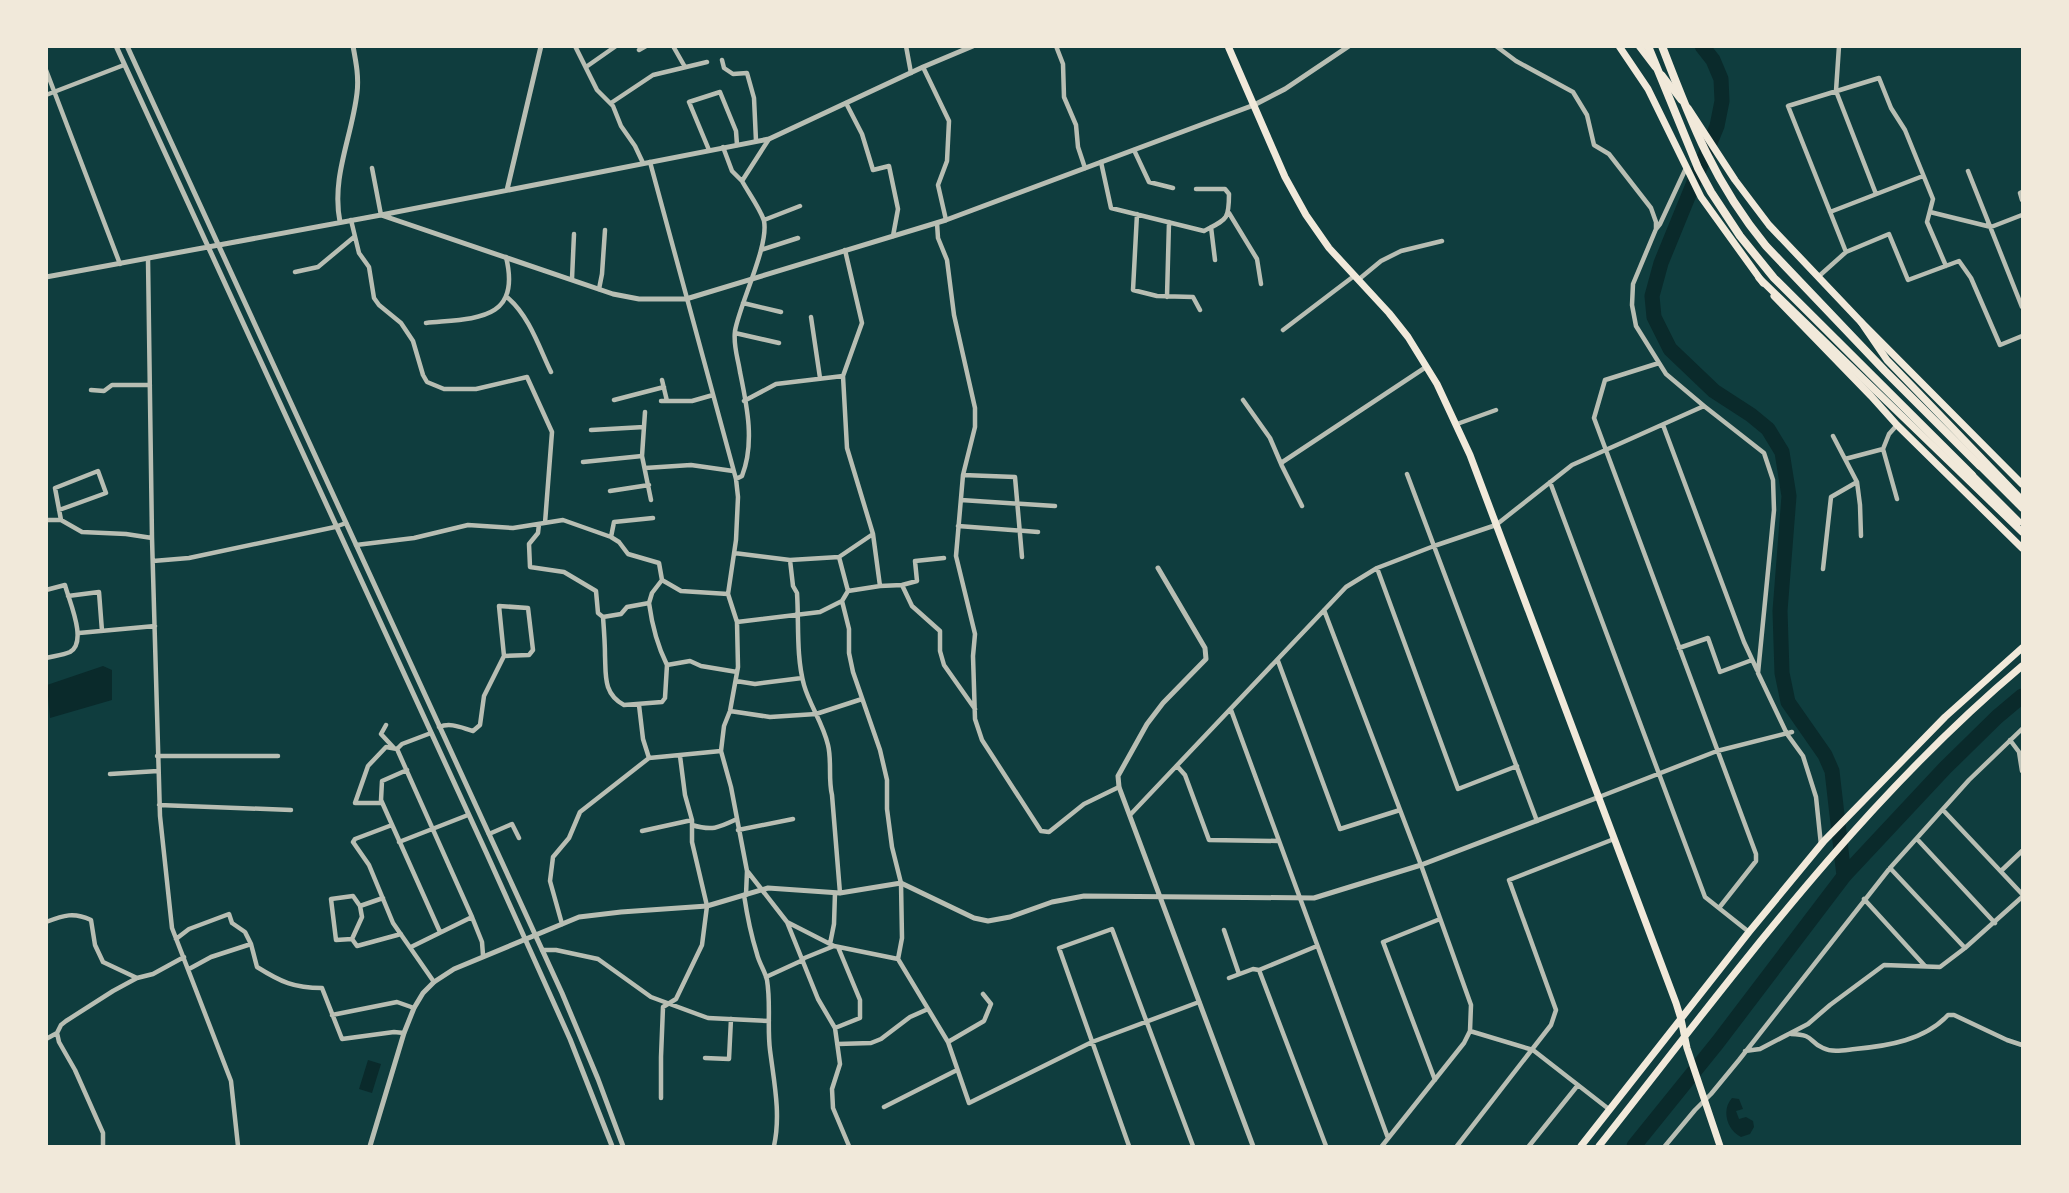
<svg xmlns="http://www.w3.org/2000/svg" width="2069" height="1193" viewBox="0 0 2069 1193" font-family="Signika,sans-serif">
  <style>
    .water { fill: #0a2a2b }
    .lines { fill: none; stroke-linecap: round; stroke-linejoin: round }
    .river { stroke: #0a2a2b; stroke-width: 15 }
    .minor { stroke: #b8beb3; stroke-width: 4.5 }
    .tertiary { stroke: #b8beb3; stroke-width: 5 }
    .primary { stroke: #f1e9da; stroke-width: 7 }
    .trunk { stroke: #f1e9da; stroke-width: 7 }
    .motorway { stroke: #f1e9da; stroke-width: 8 }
  </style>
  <rect width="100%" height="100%" fill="#0f3d3e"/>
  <!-- water -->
  <path class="water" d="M103 666 112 670V700L50 718 47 685Z
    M368 1060 381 1064 372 1093 359 1089Z
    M1732 1098 1739 1099 1743 1109 1736 1111 1739 1119 1746 1117 1753 1121 1754 1127 1750 1134 1741 1137C1727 1130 1721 1110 1732 1098Z"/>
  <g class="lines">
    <!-- river -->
    <path class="river" d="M1702 46 1713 60 1721 79 1722 101 1717 126 1661 263 1652 296 1654 317 1670 349 1714 391 1751 415 1768 429 1782 452 1789 496 1780 611 1782 673 1788 702 1825 755 1832 771 1844 876
      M1634 1146 1718 1042 1844 876 1946 767 1997 717 2022 696"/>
    <!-- minor -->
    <path class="minor" d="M575 46 597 90 613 106 621 126 635 146 643 163
      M673 46 685 67
      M906 46 911 73
      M1056 46 1063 64 1064 97 1076 125 1078 147 1085 168
      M1496 46 1516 61 1573 92 1587 115 1594 145 1609 154 1651 208 1656 222V229L1633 284 1632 305 1636 326 1666 374 1704 406 1764 453 1773 480 1774 510 1758 673 1787 734 1803 756 1816 797 1821 845
      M1839 46 1836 91 1876 194
      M639 50 646 46
      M722 60 724 68 733 74 747 73 754 98 756 141
      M586 67 616 46
      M923 67 949 121 947 161 938 185 946 220
      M46 70 120 264
      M46 95 124 65
      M611 103 653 75 707 62
      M846 103 862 134 873 170 889 166 898 209 893 236
      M723 147 732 171 742 181
      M709 150 689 102 720 92 736 131 737 145
      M1134 150 1149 182 1173 188
      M650 162 736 479 738 497 736 540 728 594 737 622 738 667 730 711 724 726 721 751 731 787 747 871 746 895
      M1101 162 1111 208 1204 231C1227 219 1229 220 1229 194L1225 189H1196
      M372 168 381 215
      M1968 171 2022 307
      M2022 192 2020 193 2022 200
      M1830 212 1923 176
      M1930 212 1991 227 2022 215
      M1229 213 1257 259 1261 284
      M1137 214 1133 290 1157 296 1193 297 1200 310
      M351 220 359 253 369 267 374 298 379 305 401 323 413 341 423 375 427 382 444 389H476L527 377 552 432 545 523
      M764 220 800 206
      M937 223 938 238 947 260 954 315 975 408V427L963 475 956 556 975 634 973 656 975 719 982 740 1041 831 1049 832 1084 804 1119 787
      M1211 227 1215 260
      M1656 229 1660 224 1686 168
      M761 250 798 238
      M1846 252 1788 106 1879 78 1891 108 1905 130 1933 199 1927 222 1946 266
      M148 259 152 538 160 816 172 928 231 1081 238 1146
      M295 272 318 267 354 237
      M1818 277 1846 252 1889 234 1908 280 1959 261 1971 278 2000 345 2022 336
      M572 279 574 234
      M1358 280 1381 261 1401 251 1442 241
      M599 289 602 274 605 230
      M1167 297 1169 222
      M508 298C529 316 539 347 551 372
      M743 303 781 312
      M811 317 820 378
      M426 323C474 318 522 322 506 257
      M1283 330 1354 276
      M735 333 779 343
      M1659 363 1605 380 1594 418 1756 854V861L1719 908
      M662 380 667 401
      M91 390 104 391 112 385H150
      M614 400 664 387
      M1243 400 1270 438 1282 466 1302 506
      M661 401H692L713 395
      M744 401 776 384 843 376
      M645 412 642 456 651 500
      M1457 424 1496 410
      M1663 425 1744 642 1757 670
      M591 430 644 427
      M1833 436 1857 482 1860 505 1861 536
      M1883 449 1897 499
      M1845 459 1883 449 1889 434 1897 425
      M583 462 642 456
      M1281 463 1426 367
      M645 468 691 465 733 471
      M1407 474 1537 821
      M963 475 1015 477 1022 557
      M736 479 742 476C755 443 747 406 740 372 738 358 733 346 735 331 740 303 769 246 764 221 761 210 748 192 742 181L769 139
      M1550 482 1705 897 1749 932
      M610 491 649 485
      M961 500 1055 506
      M59 510 106 493 98 471 55 488 61 520
      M46 520H61L82 532 126 534 152 538
      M958 526 1038 532
      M611 537 614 522 653 518
      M356 545 414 538 468 525 513 528 563 520 611 537 619 542 628 554 659 563 662 580 652 593 649 603 627 607 621 614 603 617 598 613 596 591 564 572 530 567 529 544 538 533 539 524
      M734 553 790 560 839 557
      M790 560 793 586 797 593C799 623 796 656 804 685 810 706 823 723 828 745 832 761 828 779 832 795L840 893
      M153 561 189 558 335 527 346 523
      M1377 568 1458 789 1517 766
      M1823 569 1831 497 1857 482
      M662 580 681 591 728 594
      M902 585 912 606 940 631V651L944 665 975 709
      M880 586 902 585 917 581 915 561 944 558
      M46 590 65 585C69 601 88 642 70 652 63 655 54 656 46 658
      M848 591 880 586 873 534
      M68 596 99 592 102 631
      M842 601 849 629V653L853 672 880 750 887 780V809L892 847 901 883 902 938 898 959 948 1042 969 1103 1092 1042 1199 1002
      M649 603C652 625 657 645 667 665L690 661 701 666 737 672
      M1324 610 1421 865 1471 1005 1470 1031 1464 1043 1382 1146
      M603 617C604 630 605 643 605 656 606 675 603 694 624 705L662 702 665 698 667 665
      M737 622 820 612 842 601 848 591 839 557 873 534 847 448 843 376 862 323 845 250
      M79 633 155 626
      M1679 648 1708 638 1720 672 1752 660
      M1278 661 1340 829 1400 810
      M736 681 755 684 802 678
      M1231 710 1388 1138
      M730 711 770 717 816 714 862 699
      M386 725 381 734 394 748
      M439 727C451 722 462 728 473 731L480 725 484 696 504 656 499 606 528 608 533 650 529 655 504 656
      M431 733 402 744 397 749 472 917 482 942 483 955
      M2010 740 2019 752 2022 771
      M157 756H278
      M649 758 721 751
      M1177 766 1185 775 1209 840 1279 841
      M407 770 382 781 381 800 440 932
      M110 774 158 771
      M1599 797 1717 751 1792 732
      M382 803H355L368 766 386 747 397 749
      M159 805 291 810
      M1943 810 2022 894
      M1130 815 1346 587 1377 568 1434 546 1496 525 1572 465 1704 406
      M392 825 355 839 353 842 369 865 393 923 434 982
      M692 825C712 831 718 828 737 819
      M738 830 793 819
      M642 831 692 820
      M489 834 512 824 519 838
      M1917 839 1995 923
      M399 842 468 815
      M1890 868 1965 948
      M2001 871 2022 851
      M748 872 787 922 818 999 835 1028 840 1064 832 1089 833 1108 849 1146
      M744 895C747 915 751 935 757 954 759 963 765 971 767 980 771 1004 767 1026 770 1050 774 1082 781 1114 774 1146
      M1864 899 1925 966
      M360 906 353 896 331 899 336 940 352 939 362 917 360 906 383 898
      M46 922C64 915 74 912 91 920L95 945 103 962 137 978 153 974 184 957
      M787 922 834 946
      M562 924 550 881 553 857 569 838 580 812 649 758 643 739 639 705
      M1224 930 1239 974
      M176 939 189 929 229 914 232 923 245 932 251 944
      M352 939 357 946 401 934
      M830 944 834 924 835 893
      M1317 946 1259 970 1326 1146
      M411 947 472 917
      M542 950H556L598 959 651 997 708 1018 769 1021
      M802 959 834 946 898 959
      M189 969 211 957 251 944 257 967C281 982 294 988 322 988L342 1039 394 1032 404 1033
      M766 977 803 960
      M1229 978 1253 969 1259 970
      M332 1015 397 1002 414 1008
      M835 1028 860 1018V1000L838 947
      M1470 1031 1533 1050 1610 1110
      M1791 1034C1816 1035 1807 1041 1823 1048 1833 1053 1845 1050 1855 1049 1888 1046 1925 1040 1948 1015H1954L2007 1040 2022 1045
      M46 1039 57 1033
      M948 1042 984 1021 991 1004 983 994
      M838 1044 871 1043 881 1039 910 1017 928 1009
      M1745 1051 1760 1049 1808 1024 1830 1005 1884 965 1940 967 1965 948 2022 897
      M705 1058 729 1059 731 1019
      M1435 1080 1383 942 1440 919
      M661 1098V1057L663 1007 676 999 702 945 707 906 692 842V820L685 795 680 756
      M884 1107 957 1070
      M103 1146V1133L75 1070 59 1042 57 1033 61 1025 66 1021 113 991 137 978
      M1129 1146 1059 948 1112 929 1193 1146
      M1457 1146 1551 1025 1556 1010 1509 880 1614 839
      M1529 1146 1578 1085
      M1665 1146 1695 1110 1711 1094 1739 1060 1890 868 1969 780 2022 729"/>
    <!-- tertiary -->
    <path class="tertiary" d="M116 46 486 852 570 1039 612 1146
      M127 46 562 993 598 1079 623 1146
      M507 190 541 46
      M381 215 613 294 639 299H686L946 220 1254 105 1285 89 1349 46
      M340 222C331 177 352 137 357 93 359 77 356 62 353 46
      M46 277 381 215 769 139 923 67 973 46
      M1158 568 1205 648 1206 659 1163 703 1147 724 1118 776 1119 787 1253 1146
      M370 1146 404 1033 414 1008 423 993 434 982 454 969 579 917 621 912 707 906 768 888 840 893 901 883 974 918 988 921 1010 917 1052 902 1084 896 1314 898 1421 865 1599 797"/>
    <!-- primary -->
    <path class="primary" d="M1228 46 1285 177 1306 215 1329 248 1389 313 1408 337 1437 384 1470 455 1676 1003 1681 1019 1687 1048 1720 1146
      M1619 46 1648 89 1701 197 1763 283
      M1639 46 1655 67
      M1662 75 1681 100
      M1688 108 1735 180 1769 225 1861 322 2022 484
      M1774 296 1871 396 1897 425 2022 548
      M1581 1146 1749 932 1824 841 1945 717 2022 648
      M1599 1146C1731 979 1858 804 2022 666"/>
    <!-- trunk -->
    <path class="trunk" d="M1759 278 2022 532
      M1861 322 1887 360 2022 500
      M1980 466 2022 508
      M1972 475 2019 522"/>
    <!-- motorway -->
    <path class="motorway" d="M1648 46 1698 168 1711 192 1740 236 1774 278 1972 475
      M1662 46C1691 122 1714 183 1766 246L1885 371 1980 466"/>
  </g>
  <!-- border -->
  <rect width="2069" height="1193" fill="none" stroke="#f1e9da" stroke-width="96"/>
</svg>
